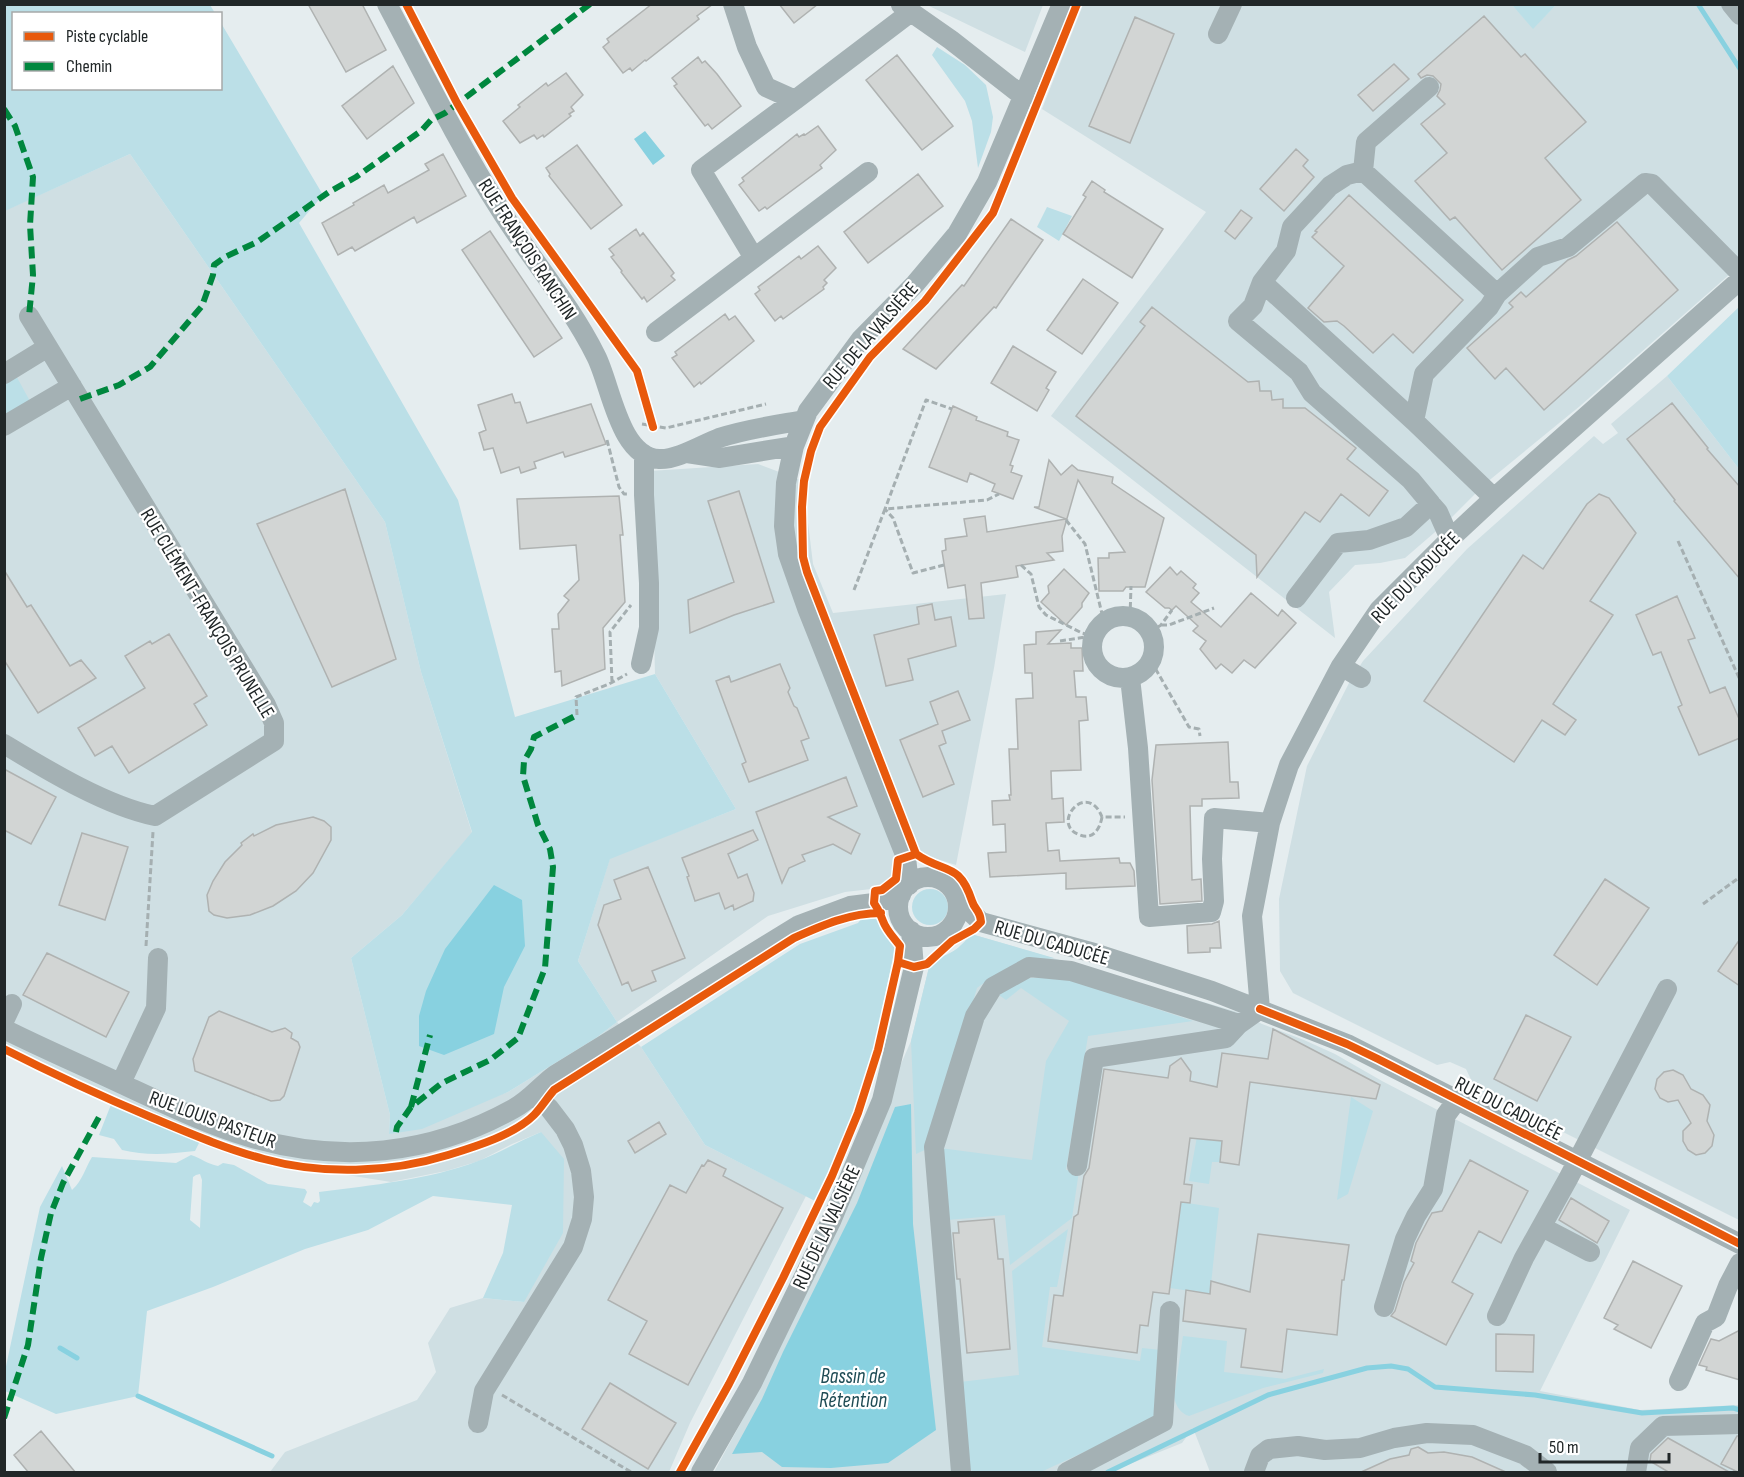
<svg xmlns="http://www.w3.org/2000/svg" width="1744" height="1477" viewBox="0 0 1744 1477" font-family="'Sofia Sans Condensed',sans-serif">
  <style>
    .built { fill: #cfdfe3 }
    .green { fill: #bbdfe7; fill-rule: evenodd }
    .water { fill: #88d1e0 }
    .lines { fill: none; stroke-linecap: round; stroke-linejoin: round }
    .stream { stroke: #88d1e0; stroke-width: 5 }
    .building { fill: #d2d5d4; stroke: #afb2b1; stroke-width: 1.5 }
    .path { stroke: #a5afb1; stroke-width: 3; stroke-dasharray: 6 3; stroke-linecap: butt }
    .minor { stroke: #a4b1b4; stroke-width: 20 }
    .quiet { stroke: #00873e; stroke-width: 6; stroke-dasharray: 12 6; stroke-linecap: butt }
    .cycleway-casing { stroke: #fff; stroke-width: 11 }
    .cycleway { stroke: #e8590c; stroke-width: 8 }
    .labels { text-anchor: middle; stroke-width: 4.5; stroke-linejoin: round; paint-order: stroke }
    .street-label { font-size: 20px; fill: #212728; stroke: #fff }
    .water-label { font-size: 21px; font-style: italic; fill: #1f4c55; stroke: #fff }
  </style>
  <rect width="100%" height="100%" fill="#e5edef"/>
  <!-- built -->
  <path class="built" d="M927 5H1043L1025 52Z
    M1083 5H1512L1533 28 1556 5H1739V266L1580 406 1486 483 1449 520 1405 558 1380 563 1355 565 1329 592 1335 638 1051 416 1206 212 1042 109Z
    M130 154 385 522 421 672 472 833 402 915 351 958 390 1115 389 1134 508 1092 596 1038 617 1022 578 961 610 858 736 809 655 674 650 471 758 464 803 481 813 564 833 613 1006 594 994 668 956 865 924 855 898 857 894 877 880 888 845 892 768 916 617 1022 641 1047 705 1145 806 1196 690 1423 669 1472H270L285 1452 417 1400 436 1372 428 1343 450 1308 483 1298 524 1302 541 1132 512 1144 479 1161 446 1171 391 1182 322 1171 244 1154 5 1055 4 211Z
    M1667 376 1739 469V1220L1475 1088 1466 1069 1450 1062 1437 1065 1293 993 1280 971 1279 899 1307 766 1349 683 1363 661 1467 549 1594 436 1603 444 1618 433 1611 424Z
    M971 934 1241 1013 1262 1024 1304 1040 1335 1054 1382 1081 1630 1210 1540 1391 1640 1410 1739 1405V1472H1210L1193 1428 1182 1443 1110 1472H714L757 1393 911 1041 931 959 948 955 962 946Z"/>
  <!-- green -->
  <path class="green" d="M4 5H210L215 13 14 14V88H220L221 23 323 195 299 223 458 500 515 717 655 674 736 809 610 859 578 961 617 1022 596 1038 508 1092 422 1129 389 1134 390 1115 351 958 402 915 472 832 421 672 385 522 130 154 5 211Z
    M1512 5H1556L1533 29Z
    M937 47 965 65 986 85 993 117 991 132 978 168 972 121 965 101 932 55Z
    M1047 207 1072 216 1059 241 1037 227Z
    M1739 307V469L1667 376Z
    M14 372 31 403 5 418V378Z
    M912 907a18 18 0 1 1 36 0a18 18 0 1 1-36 0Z
    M868 915 877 917 884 934 895 948 874 1047 849 1126 815 1201 705 1145 641 1047 800 944 858 923 861 919Z
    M971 934 1054 958C1022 962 1003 968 977 988L929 1148 916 1154 911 1041 931 959C951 955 958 950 971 934Z
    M1066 975 1120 997 1193 1021 1088 1036 1066 1170 1079 1171 1072 1218 1010 1265 1005 1215 948 1220 940 1148 1032 1160 1046 1061 1069 1021 1021 988 1006 1000 996 993 1022 979Z
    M1351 1097 1373 1111 1348 1194 1337 1200Z
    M112 1102 200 1141 195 1151C169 1154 147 1156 122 1150L114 1139 99 1135Z
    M1198 1131 1216 1133 1215 1140 1222 1141 1220 1162H1212L1209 1184 1189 1181Z
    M541 1132 564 1159 563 1233 524 1302 483 1298 503 1253 512 1205 433 1196 368 1230 305 1249 213 1287 147 1311 138 1396 56 1414 5 1391V1371L40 1207 62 1166 72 1190C83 1180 85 1168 92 1157L176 1163 191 1155C201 1158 207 1164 218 1166L223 1163 234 1165 268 1184 305 1189 307 1192 303 1202 311 1207 314 1202 318 1203 320 1201 319 1192C372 1185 428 1180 478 1161 499 1153 519 1141 541 1132ZM196 1175 200 1174 202 1180 200 1228 190 1220 193 1177Z
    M1181 1202 1219 1208 1210 1294 1170 1288Z
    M1068 1229 1057 1287H1050L1042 1347 1140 1361 1142 1348 1161 1350 1157 1418 1041 1472H973L968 1467 960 1382 1019 1375 1012 1271Z
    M1183 1336 1227 1341 1224 1372 1285 1379 1324 1369 1323 1373 1263 1388 1189 1416C1180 1413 1176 1406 1174 1397Z"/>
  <!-- water -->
  <path class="water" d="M645 131 665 156 653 165 634 139Z
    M494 885 522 900 525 946 504 987 494 1034 444 1055 419 1046V1016L426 991 445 949Z
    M911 1104 913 1224 936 1430 888 1463 831 1468 782 1467 762 1452 732 1454 762 1399 783 1352 857 1203 895 1107Z"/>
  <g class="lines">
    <!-- stream -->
    <path class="stream" d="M1698 4 1740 69
      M60 1348 77 1358
      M138 1396 272 1456
      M1108 1472 1268 1395 1367 1368 1391 1366 1408 1369 1435 1387 1535 1395 1642 1413 1733 1408 1740 1410"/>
  </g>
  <!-- building -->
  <path class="building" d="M308 4H362L386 50 346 72Z
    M652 4H713L697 16 699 19 646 61 645 60 632 71 630 68 623 73 603 47 609 42 607 39Z
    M779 4H818L794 23Z
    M1484 16 1521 57 1525 54 1586 122 1545 158 1581 200 1502 270 1455 217 1450 220 1415 181 1447 153 1421 124 1445 104 1437 96 1440 90 1441 84 1433 76 1427 75 1421 78 1418 74Z
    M1135 17 1174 34 1130 143 1089 126Z
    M897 55 953 126 922 150 866 80Z
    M698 57 702 63 705 61 717 74 741 106 712 129 708 124 705 126 674 86 677 84 672 78Z
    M1394 64 1409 79 1373 111 1358 95Z
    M393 66 414 103 367 139 342 106Z
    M566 73 583 95 571 107 574 111 569 114 571 116 544 137 543 135 537 139 534 135 520 143 503 121 520 107 518 105 546 83 548 86Z
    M818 126 836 150 820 165 822 168 767 209 765 207 759 211 739 185 744 181 742 178 797 134 799 137 804 134 805 135Z
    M577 145 622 205 591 229 549 176 550 174 546 168Z
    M1296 149 1308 160 1303 166 1314 177 1284 211 1260 189Z
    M443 154 466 196 417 223 414 217 355 251 352 247 338 255 322 223 354 205 353 203 384 185 388 193 429 170 425 164Z
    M918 174 943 206 868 263 844 232Z
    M1092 181 1105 190 1104 192 1163 229 1132 278 1063 234 1086 197 1083 195Z
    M1349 195 1463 300 1413 353 1393 334 1373 353 1344 326 1337 321 1324 322 1308 308 1344 266 1312 237 1317 232 1315 231Z
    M1241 210 1252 218 1235 239 1225 231Z
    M1011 219 1043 240 996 308 994 307 936 369 903 349 962 285 964 286Z
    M1617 222 1678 290 1544 410 1506 368 1495 379 1467 348 1513 307 1509 303 1521 292 1526 297 1568 260 1576 256Z
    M636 229 640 236 643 233 674 273 671 276 675 280 647 302 644 297 642 299 621 272 622 271 611 257 614 255 609 249Z
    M490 231 562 338 534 357 462 250Z
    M818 246 836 268 824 280 827 283 823 287 824 289 783 319 781 316 775 321 755 294 760 290 758 287 799 256 801 259Z
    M1083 279 1118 303 1082 354 1047 330Z
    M1152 307 1248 382 1259 381 1260 391H1271L1272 400 1283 399V408H1305L1356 448 1347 459 1388 491 1369 516 1341 494 1320 522 1305 512 1257 577 1256 555 1076 416 1145 326 1140 322Z
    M725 314 729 320 735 316 754 341 701 384 700 382 694 387 672 358 677 355 675 352Z
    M1013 346 1056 372 1046 388 1049 390 1037 411 991 383Z
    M512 394 515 403 520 402 527 423 591 404 606 444 565 457 563 452 534 462 536 468 521 473 519 467 501 473 493 448 484 450 479 433 486 430 478 405Z
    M1672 403 1708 448 1707 449 1740 487V579L1674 501 1675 500 1627 439Z
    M953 406 977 417 976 420 1008 432 1007 436 1019 440 1010 465 1013 466 1011 472 1022 476 1013 499 992 491 995 484 970 473 967 482 929 467Z
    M1049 460 1061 475 1072 465 1078 470 1113 477 1112 483 1164 518 1145 587H1126L1123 591H1099L1098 558H1109V553L1125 552 1078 480 1062 536 1063 551 1047 553 1054 560 1016 566 1018 577 981 583 984 618 969 619 965 585 948 588 942 551 946 550 945 539 967 536 964 519 985 516 987 532 1066 519 1034 507H1039Z
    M345 489 396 659 332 687 257 524Z
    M739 491 774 602 734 615 690 633 688 600 734 582 708 501Z
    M1599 494 1609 498 1636 533 1590 601 1613 615 1553 704 1576 720 1565 735 1542 720 1514 762 1424 701 1523 555 1543 569 1587 504Z
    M619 496 623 535H620L625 602 603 628 605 669 562 686 561 671 555 672 552 629H559L558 614 569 600 564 596 579 580 576 545 520 549 517 499Z
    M1170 567 1177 575 1181 571 1196 584 1193 588 1199 593 1191 602 1221 627 1251 593 1278 616 1282 610 1296 623 1255 668 1244 660 1232 673 1221 664 1216 669 1200 649 1206 641 1193 631 1198 626 1176 606 1172 610 1169 608H1165L1146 592Z
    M1064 569 1089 593 1082 603V607L1066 625 1041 602 1049 593 1048 586Z
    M4 570 27 607 31 605 70 666 81 660 96 678 38 713 4 660Z
    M1677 596 1695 638 1688 640 1710 693 1725 687 1740 721V738L1699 755 1678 707 1682 705 1661 652 1653 655 1636 615Z
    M932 604 935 620 951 617 956 646 908 659 913 680 886 686 874 635 919 624 917 607Z
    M1061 630 1048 644 1071 643V648H1082L1083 671H1074L1076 697H1086L1088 720 1079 721 1081 770 1051 771 1052 799 1063 798 1064 822 1046 823 1048 851 1059 850 1060 861 1119 858 1120 863H1130L1134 871 1135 886 1066 889V873L990 877 988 853 1006 852 1005 824 993 825 992 801 1010 800 1009 795H1011L1009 749H1018L1016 699 1033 698 1032 673H1025L1024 645 1036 644V632Z
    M169 634 207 696 194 704 207 725 129 773 112 746 95 756 78 728 145 688 125 656 150 641 152 644Z
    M780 664 790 688 788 692 794 706 797 708 809 738 801 741 808 760 749 782 742 764 746 762 716 681 729 676 731 682Z
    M958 691 970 720 942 731 946 743 939 746 954 784 923 797 900 740 938 724 930 702Z
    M1228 742 1230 782H1238L1239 798 1202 799V806H1190L1192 880 1201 879 1202 901 1160 904 1152 780 1156 745Z
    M4 769 56 797 31 844 4 830Z
    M846 777 857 806 828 817 860 834 851 854 833 844 802 855 805 861 789 868 782 883 756 812Z
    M313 817 324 821 331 827V840L313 873 296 891 273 906 250 915 227 918 214 915 209 911 207 895 213 881 225 862 242 845 241 843 253 834 254 836 276 825Z
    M753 830 758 840 728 854 738 878 747 874 754 893 753 901 734 910 733 905 725 909 719 893 695 901 687 877 689 876 682 858Z
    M82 833 128 847 105 920 59 905Z
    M648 867 685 958 652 971 656 981 632 991 628 982 622 985 598 925 604 905 621 899 614 880Z
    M1605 879 1649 908 1597 985 1554 955Z
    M1219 921 1221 948H1210V952L1188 953 1187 926 1212 924Z
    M1740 939V986L1718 971Z
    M47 953 129 992 106 1037 23 995Z
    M219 1011 272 1032 285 1028 292 1033 291 1038 298 1042 300 1047 284 1096 280 1100 271 1101 195 1071 193 1059 209 1017Z
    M1526 1015 1571 1037 1537 1101 1494 1079Z
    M1273 1029 1380 1085 1376 1099 1250 1082 1239 1165 1220 1162 1222 1141 1190 1138 1184 1184 1192 1185 1190 1203 1181 1202 1169 1294 1153 1292 1148 1326 1140 1325 1137 1353 1048 1341 1054 1295 1063 1296 1074 1217 1078 1214 1084 1176 1089 1168 1104 1069 1168 1078 1170 1066 1181 1058 1191 1072 1190 1081 1217 1087 1222 1053 1268 1059Z
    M1673 1070 1683 1075 1691 1089 1703 1095 1710 1105 1707 1121 1714 1135 1712 1146 1705 1153 1696 1155 1688 1150 1683 1141V1131L1691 1123 1678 1100 1668 1102 1660 1098 1655 1089 1657 1079 1664 1072Z
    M659 1122 666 1134 635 1153 628 1141Z
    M708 1160 726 1169 723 1176 783 1208 688 1385 629 1354 647 1321 608 1300 670 1185 686 1193 702 1165 704 1166Z
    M1470 1160 1528 1191 1501 1243 1479 1231 1452 1282 1473 1294 1446 1345 1391 1316 1395 1311 1404 1282 1414 1263 1411 1261 1416 1243 1427 1222 1432 1213 1442 1211Z
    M1571 1198 1609 1221 1597 1243 1559 1220Z
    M994 1219 998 1259H1003L1010 1349 967 1353 960 1279H957L953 1233H959L958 1222Z
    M1258 1234 1349 1245 1344 1280H1342L1337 1335 1287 1329 1282 1372 1241 1367 1246 1329 1183 1321 1186 1290 1210 1294 1211 1281 1250 1292Z
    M1633 1261 1682 1286 1651 1348 1614 1329 1618 1325 1604 1318Z
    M1740 1330V1380L1706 1370 1707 1367 1699 1365 1711 1339 1719 1341Z
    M1496 1334 1534 1335 1533 1372 1496 1371Z
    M610 1383 676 1423 648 1469 582 1429Z
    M41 1431 76 1473H29L14 1455Z
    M1737 1436H1740V1473L1721 1464Z
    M1668 1438 1731 1473H1670L1650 1461 1651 1454Z
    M1418 1447 1428 1453 1444 1452 1472 1457 1508 1473H1359L1390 1459 1409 1455 1411 1449Z"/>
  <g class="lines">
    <!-- path -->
    <path class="path" d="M642 424 666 428 766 404
      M607 440 619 487 624 494H627
      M1066 520 1085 544 1104 622
      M1678 541 1740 680
      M944 565 913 573 893 518 885 509 926 400 952 409
      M1021 565 1031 574 1039 607 1046 615 1082 633 1094 636
      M854 590 885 509 987 500 999 494
      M1130 617 1131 586
      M1161 625H1169L1214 608
      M1150 632 1161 625 1172 610
      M1060 641 1092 636
      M1151 661 1189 727 1199 729 1200 736
      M612 682 610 632 631 605
      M577 715 576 697 609 684 627 674
      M1102 817C1100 829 1093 840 1080 835 1049 825 1087 779 1102 817H1125
      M1703 904 1740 877
      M146 946 153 832
      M502 1395 631 1472
      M1734 1472 1735 1471"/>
    <!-- minor -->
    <path class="minor" d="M387 4C424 74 459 145 501 211 532 260 570 304 596 356 611 385 619 457 659 459 677 460 703 444 719 438 746 429 776 425 804 420
      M733 4 747 47 766 87 795 100 911 12
      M1731 4 1740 15
      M901 5 951 40 1024 97
      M1218 34 1232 4
      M795 100 701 170 754 258 868 172
      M1363 171 1366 142 1429 87
      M1262 282 1414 421
      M1497 294 1538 257 1568 247 1645 183 1652 184 1740 273
      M656 332 754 258
      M4 374 48 347
      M4 426 72 386
      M687 453 720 458 794 446
      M1431 504 1411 480 1312 393 1299 372 1238 321 1253 306 1262 282 1286 251 1292 227 1330 186 1347 175 1363 171 1497 294 1489 307 1424 374 1414 421 1494 498
      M1296 598 1338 543 1369 540 1406 527 1431 504 1438 512 1450 539
      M1092 647a31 31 0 1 1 62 0a31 31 0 1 1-62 0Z
      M641 664 649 628V583L644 495V454
      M1341 666 1361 678
      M1130 678 1138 748 1149 917 1211 912 1214 901 1212 859 1214 818 1270 823
      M4 744C47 770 106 806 155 816L274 741V723L266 705 29 316
      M898 907a30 30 0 1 1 60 0a30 30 0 1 1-60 0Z
      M909 885 906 857 807 608 788 554 784 526 786 483 794 446 808 411 861 339 915 284 957 234 987 182 1062 4
      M957 899 981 922 1094 953 1212 991 1347 1044 1740 1244
      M1260 1009 1252 916 1270 823 1289 765 1341 666 1379 610 1450 539 1494 498 1740 280
      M4 1021 12 1004
      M4 1029C44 1049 84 1066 124 1085 165 1104 206 1124 249 1137 340 1164 430 1155 513 1109 530 1100 540 1086 555 1075L799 925 850 906 874 903 901 895
      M121 1083 156 1008 158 958
      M1077 1166 1094 1058 1226 1038 1239 1024
      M1542 1227 1590 1252
      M1384 1307 1405 1239 1416 1216 1433 1189 1446 1115 1457 1100
      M1497 1316 1524 1258 1568 1179 1667 989
      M1679 1381 1705 1323 1716 1317 1728 1286 1740 1263
      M478 1423 484 1391 573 1247 582 1219 584 1197 581 1171 573 1145 565 1129 549 1108 534 1095
      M701 1472 752 1383 832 1219 882 1100 914 967 911 931
      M961 1472 934 1147 975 1016 993 987 1029 967 1071 971 1239 1024 1260 1009
      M1067 1472 1163 1422 1170 1311
      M1254 1472 1260 1456 1269 1449 1298 1446 1325 1450 1360 1448 1394 1438 1427 1433 1473 1435 1525 1455 1547 1472
      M1636 1472 1640 1448 1663 1426 1740 1424"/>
    <!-- quiet -->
    <path class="quiet" d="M4 109 15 126 33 177 30 225 33 275 29 316
      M80 399 119 385 150 367 202 306 213 275 214 265 225 257 257 242 329 192 356 177 421 131 431 120 445 113 590 4
      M411 1107 430 1035
      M396 1132 397 1127 411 1107 442 1083 490 1060 518 1038 545 968 553 867 550 849 538 825 523 776 524 761 531 749 534 737 577 715
      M4 1418 28 1345 41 1258 51 1213 63 1183 99 1117"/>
    <!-- cycleway casing -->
    <g class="cycleway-casing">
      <path id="cycleway" d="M406 4 457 103 512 198 637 371 653 427
        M916 854 807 572 803 557 802 507 804 481 811 451 820 427 870 357 925 301 993 213 1077 4
        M1260 1009 1347 1044 1378 1059 1740 1244
        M4 1049C53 1074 103 1097 153 1118 189 1133 226 1149 264 1159 322 1175 390 1173 448 1155 474 1147 514 1135 534 1115 541 1108 547 1098 554 1090L794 938C823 925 850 913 881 913
        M680 1472 729 1384 783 1278 832 1176 858 1113 878 1050 898 962 900 946C894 938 886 930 883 921 880 914 879 910 874 903L875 891 882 890 896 879 898 860 916 854C944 874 959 861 972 901 975 911 980 909 981 922L974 929 952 941 927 964 914 967 898 962"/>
    </g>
    <!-- cycleway -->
    <use href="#cycleway" class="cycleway"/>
  </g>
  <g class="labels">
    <!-- street labels -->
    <g class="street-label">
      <text transform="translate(528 249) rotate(57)" y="7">RUE FRANÇOIS RANCHIN</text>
      <text transform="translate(870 335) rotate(-49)" y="7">RUE DE LA VALSIÈRE</text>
      <text transform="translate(1415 577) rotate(-46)" y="7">RUE DU CADUCÉE</text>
      <text transform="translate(208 613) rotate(59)" y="7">RUE CLÉMENT-FRANÇOIS PRUNELLE</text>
      <text transform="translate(1052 942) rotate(16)" y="7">RUE DU CADUCÉE</text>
      <text transform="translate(1509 1108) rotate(27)" y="7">RUE DU CADUCÉE</text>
      <text transform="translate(213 1119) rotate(20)" y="7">RUE LOUIS PASTEUR</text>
      <text transform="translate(826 1227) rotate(-65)" y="7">RUE DE LA VALSIÈRE</text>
    </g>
    <!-- water labels -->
    <g class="water-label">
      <text x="853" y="1383">Bassin de<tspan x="853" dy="24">Rétention</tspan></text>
    </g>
  </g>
  <!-- border -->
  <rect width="1744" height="1477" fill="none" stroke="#212728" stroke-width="12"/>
  <!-- legend -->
  <rect x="12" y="12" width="210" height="78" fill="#ffffff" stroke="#a6a9a9" stroke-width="1.5"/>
  <rect x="24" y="32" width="30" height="9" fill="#e8590c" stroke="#a6a9a9" stroke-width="1.5"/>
  <text x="66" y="42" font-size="18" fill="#212728">Piste cyclable</text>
  <rect x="24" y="62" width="30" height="9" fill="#00873e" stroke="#a6a9a9" stroke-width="1.5"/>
  <text x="66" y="72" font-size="18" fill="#212728">Chemin</text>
  <!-- scale -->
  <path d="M1540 1453v9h129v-9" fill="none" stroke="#212728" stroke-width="3"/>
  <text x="1549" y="1453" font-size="18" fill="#212728" stroke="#ffffff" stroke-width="4.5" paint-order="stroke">50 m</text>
</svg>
